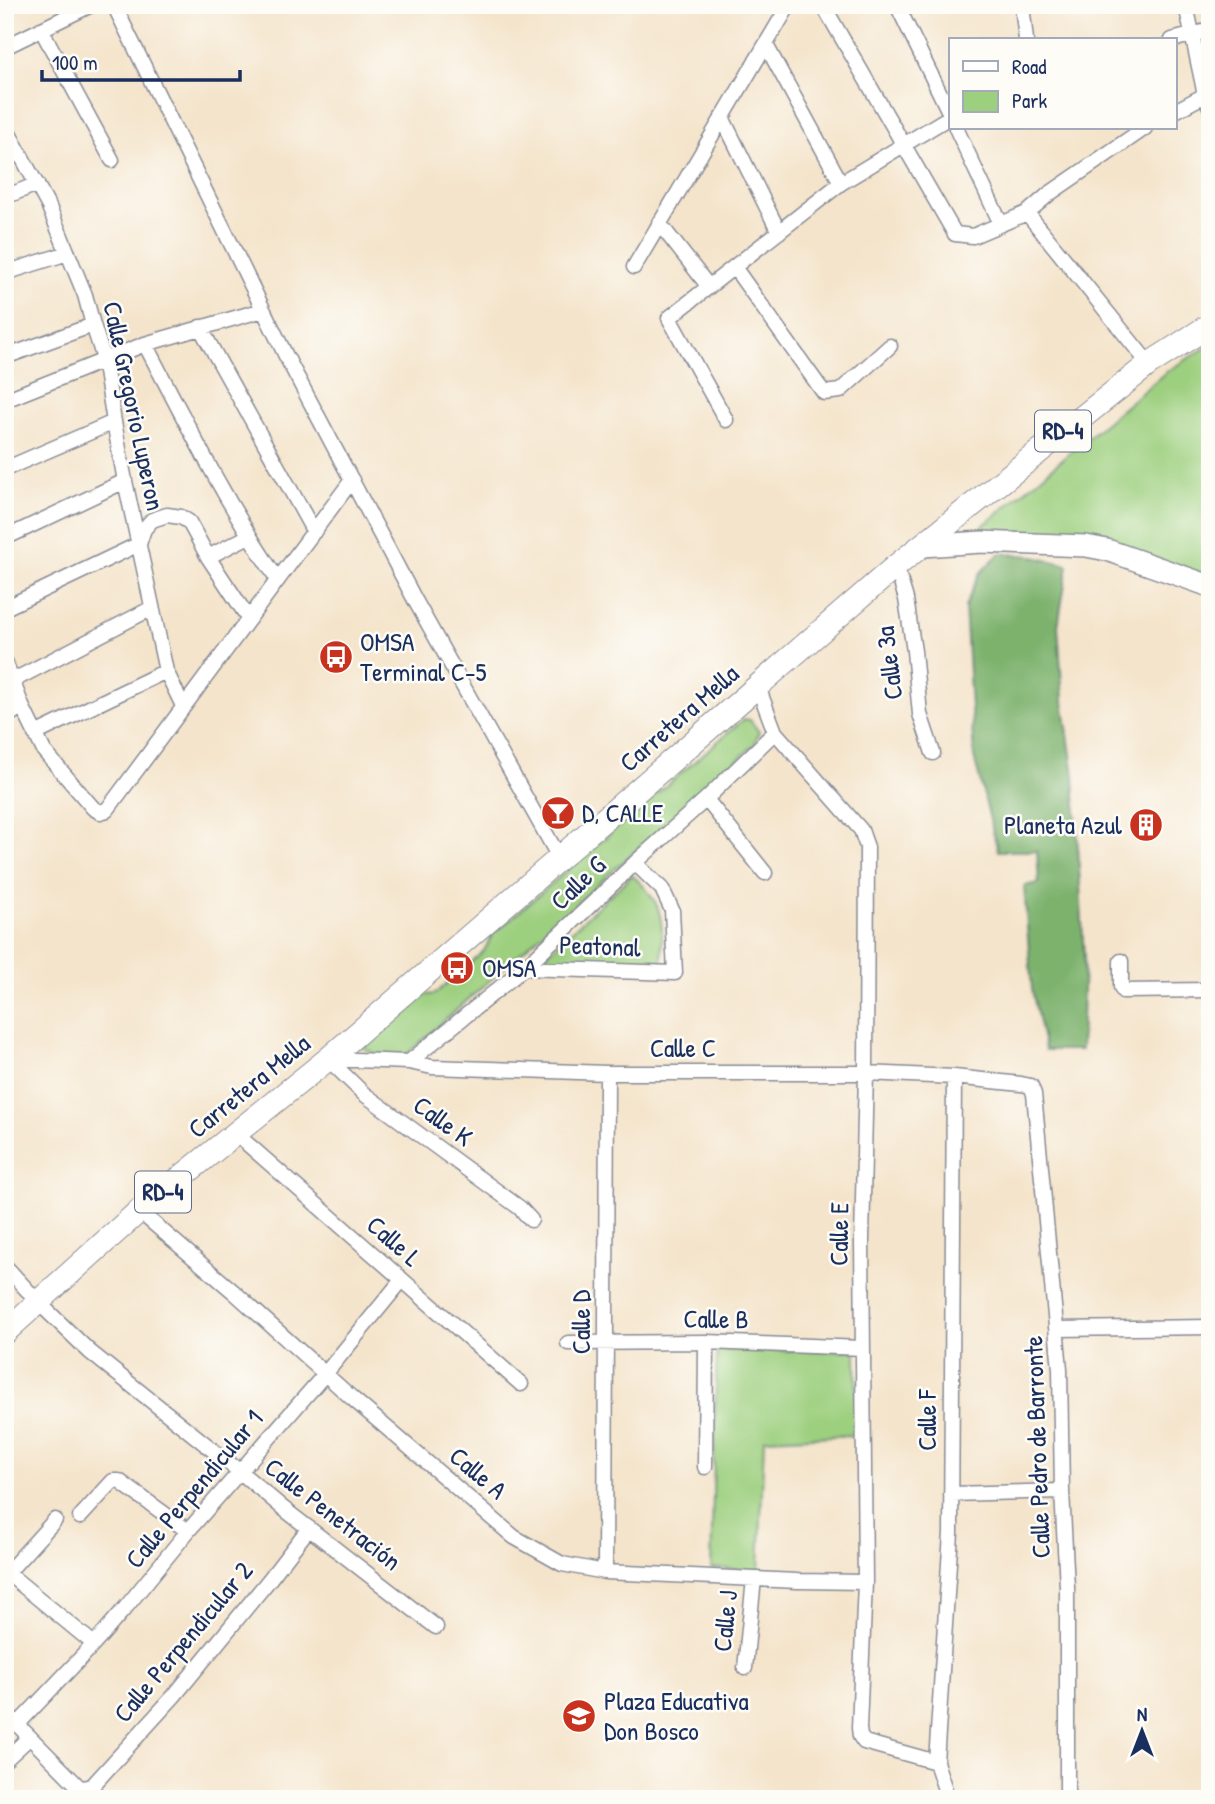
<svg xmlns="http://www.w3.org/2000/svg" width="1215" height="1804" viewBox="0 0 1215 1804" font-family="'Patrick Hand',sans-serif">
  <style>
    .green { fill: #9ccf7e; stroke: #5c7f6e; stroke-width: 2 }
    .forest { fill: #7db26d; stroke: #4c7066; stroke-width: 2 }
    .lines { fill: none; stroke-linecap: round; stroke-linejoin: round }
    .street-casing { stroke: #888a94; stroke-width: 17 }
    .secondary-casing { stroke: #888a94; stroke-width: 24 }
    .primary-casing { stroke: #888a94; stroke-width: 25 }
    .street { stroke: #fff; stroke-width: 14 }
    .secondary { stroke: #fff; stroke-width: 21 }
    .primary { stroke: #fff; stroke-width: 23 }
    .labels { text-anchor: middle; stroke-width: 5; stroke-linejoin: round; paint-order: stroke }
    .shield { fill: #fdfcf7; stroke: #5f6c8c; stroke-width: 2 }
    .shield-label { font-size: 24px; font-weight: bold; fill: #1b2f5e }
    .street-label { font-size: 26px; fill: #1b2f5e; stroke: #fdfcf7 }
    .poi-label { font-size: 26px; fill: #1b2f5e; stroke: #fdfcf7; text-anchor: start }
  </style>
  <rect width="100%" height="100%" fill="#fdfcf7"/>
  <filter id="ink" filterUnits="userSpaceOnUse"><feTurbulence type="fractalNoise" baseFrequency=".0143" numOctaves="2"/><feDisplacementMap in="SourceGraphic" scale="14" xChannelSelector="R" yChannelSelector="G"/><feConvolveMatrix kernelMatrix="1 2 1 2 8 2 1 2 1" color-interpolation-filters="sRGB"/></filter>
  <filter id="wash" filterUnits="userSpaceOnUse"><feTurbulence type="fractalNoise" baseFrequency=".00686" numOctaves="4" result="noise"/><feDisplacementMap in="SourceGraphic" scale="28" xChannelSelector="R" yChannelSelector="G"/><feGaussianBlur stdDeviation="1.57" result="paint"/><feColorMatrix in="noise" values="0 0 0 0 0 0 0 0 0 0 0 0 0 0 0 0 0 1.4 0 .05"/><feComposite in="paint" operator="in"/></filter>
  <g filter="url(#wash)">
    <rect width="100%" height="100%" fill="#f4e4cb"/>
    <!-- green -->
    <path class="green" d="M1210 345V577L1105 541 977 531 1166 372Z
      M744 719 750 720 759 732 754 745 407 1054C393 1057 376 1056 363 1048L362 1045 419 996 435 994 484 951 493 934Z
      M632 875C666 905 662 920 662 962L539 961Z
      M717 1350 856 1351 857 1435 764 1439 759 1571 711 1568Z"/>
    <!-- forest -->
    <path class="forest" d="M1000 553 1030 556 1068 565 1058 626 1063 701 1074 775 1084 958 1081 1050H1045L1032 990 1024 886 1039 883 1037 851H998L974 757 965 607 979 574Z"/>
  </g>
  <g filter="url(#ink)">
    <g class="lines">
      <!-- street casing -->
      <g class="street-casing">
        <path id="street" d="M114 5 286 356 416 602 560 859
          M823 5 955 234 973 236 1027 213 1049 194 1145 128
          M897 5 951 116
          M1022 5 1026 40
          M1186 5 1205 95 1210 107
          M41 29 112 160
          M1172 40 1210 30
          M766 45 841 183
          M5 47 91 5
          M1175 111 1205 95
          M722 117 779 232
          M5 126 49 207 85 295 93 325 104 359 114 422 125 481 166 671 183 706
          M956 128 1001 224
          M5 197 37 184
          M1027 213 1149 364
          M659 223 709 287
          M634 267 789 5
          M734 267 824 393 840 391 890 346
          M5 273 68 253
          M200 327 314 532
          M145 344C187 424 227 505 278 580
          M5 357 93 325
          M5 400 145 344 263 310
          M726 420 669 318 841 183 951 116
          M5 469 114 422
          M5 538 125 481
          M208 557 249 536
          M896 566 906 599 914 651 920 714 933 753
          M5 608 139 544 144 529 152 520 167 515 181 517 189 522 208 557 249 619
          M5 661 22 706 44 751 93 808 100 812 107 810 352 480
          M12 681 152 608
          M758 687 775 732 861 830 867 847 866 1073 862 1240 865 1582 859 1728 860 1736 864 1742 936 1762
          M5 718 22 706
          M35 734 166 671
          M706 799 765 873
          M1121 961V987L1123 991 1210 990
          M524 968 675 973 672 910 662 889 635 863
          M328 1059 409 1062 432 1067 607 1073H866L954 1077 1021 1084 1031 1086 1034 1094 1060 1369 1062 1491 1067 1587V1799
          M328 1059 364 1094 520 1208 531 1220
          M409 1062 524 968 635 863 706 799 775 732
          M235 1133 521 1384
          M139 1211 234 1292 353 1399 514 1537 562 1564 605 1572 797 1581 865 1582
          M5 1266 39 1303 90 1352 239 1471 284 1509 436 1627
          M1058 1329 1210 1327
          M568 1343 706 1342 863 1348
          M705 1467 706 1342
          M951 1494 1062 1491
          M80 1517 113 1481H119L188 1531
          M5 1571 94 1644
          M605 1572 607 1073
          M7 1573 55 1520
          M745 1668 754 1579
          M5 1712 79 1787 85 1788 92 1786 174 1696 269 1580 309 1528
          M18 1724 94 1644 126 1607 188 1531 325 1374 402 1280
          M5 1760 30 1737
          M948 1799 936 1762 951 1533 954 1077"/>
      </g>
      <!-- secondary casing -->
      <g class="secondary-casing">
        <path id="secondary" d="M923 546 982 542 1086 546 1107 550 1210 586"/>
      </g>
      <!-- primary casing -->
      <g class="primary-casing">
        <path id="primary" d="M5 1332 139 1211 328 1059 896 566 1149 364 1210 325"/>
      </g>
      <!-- street -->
      <use href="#street" class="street"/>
      <!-- secondary -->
      <use href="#secondary" class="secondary"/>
      <!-- primary -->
      <use href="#primary" class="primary"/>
    </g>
  </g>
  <!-- icons -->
  <defs>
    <g id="bus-disc" transform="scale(1.75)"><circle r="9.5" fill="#c8321e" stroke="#fdfcf7"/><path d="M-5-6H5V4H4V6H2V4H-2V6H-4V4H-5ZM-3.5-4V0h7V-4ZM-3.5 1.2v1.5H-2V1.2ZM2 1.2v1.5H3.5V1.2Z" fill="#fff"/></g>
    <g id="bar-disc" transform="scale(1.75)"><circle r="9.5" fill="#c8321e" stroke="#fdfcf7"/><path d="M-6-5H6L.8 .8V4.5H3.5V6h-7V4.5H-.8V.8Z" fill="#fff"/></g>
    <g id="building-disc" transform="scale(1.75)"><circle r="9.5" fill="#c8321e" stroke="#fdfcf7"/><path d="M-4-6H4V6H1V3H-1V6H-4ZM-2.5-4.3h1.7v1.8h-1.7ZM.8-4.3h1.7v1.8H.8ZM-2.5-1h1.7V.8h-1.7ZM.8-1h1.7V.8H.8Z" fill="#fff"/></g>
    <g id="school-disc" transform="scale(1.75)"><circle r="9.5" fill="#c8321e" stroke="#fdfcf7"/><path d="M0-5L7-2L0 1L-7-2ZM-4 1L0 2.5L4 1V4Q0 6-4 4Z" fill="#fff"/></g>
  </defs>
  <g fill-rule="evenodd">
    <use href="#bus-disc" x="336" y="657"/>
    <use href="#bar-disc" x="558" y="813"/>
    <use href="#building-disc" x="1146" y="825"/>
    <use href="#bus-disc" x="457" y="968"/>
    <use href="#school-disc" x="579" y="1716"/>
  </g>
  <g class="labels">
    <!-- shield labels -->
    <g class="shield">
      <rect x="1035" y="410.5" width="56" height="41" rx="5"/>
      <rect x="135" y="1171.5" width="56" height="41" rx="5"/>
    </g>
    <g class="shield-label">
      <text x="1063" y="439">RD-4</text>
      <text x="163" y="1200">RD-4</text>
    </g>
    <!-- street labels -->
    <g class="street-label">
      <text transform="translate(134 406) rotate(78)" y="9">Calle Gregorio Luperon</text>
      <text transform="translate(889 663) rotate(-97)" y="9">Calle 3a</text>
      <text transform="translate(679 718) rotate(-41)" y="9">Carretera Mella</text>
      <text transform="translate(578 883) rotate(-44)" y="9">Calle G</text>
      <text transform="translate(600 946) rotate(2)" y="9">Peatonal</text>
      <text x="683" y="1057">Calle C</text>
      <text transform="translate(249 1086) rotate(-39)" y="9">Carretera Mella</text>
      <text transform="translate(443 1121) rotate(36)" y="9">Calle K</text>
      <text transform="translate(839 1234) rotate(-89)" y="9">Calle E</text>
      <text transform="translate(394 1241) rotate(41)" y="9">Calle L</text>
      <text transform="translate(716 1319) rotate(1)" y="9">Calle B</text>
      <text transform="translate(581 1322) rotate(-90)" y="9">Calle D</text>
      <text transform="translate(927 1420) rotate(-90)" y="9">Calle F</text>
      <text transform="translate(1037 1447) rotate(-92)" y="9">Calle Pedro de Barronte</text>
      <text transform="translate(478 1473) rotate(40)" y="9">Calle A</text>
      <text transform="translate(194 1489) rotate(-50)" y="9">Calle Perpendicular 1</text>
      <text transform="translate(333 1514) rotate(38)" y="9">Calle Penetración</text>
      <text transform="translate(725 1621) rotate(-84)" y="9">Calle J</text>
      <text transform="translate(183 1642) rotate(-50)" y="9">Calle Perpendicular 2</text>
    </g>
    <!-- poi labels -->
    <g class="poi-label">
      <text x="360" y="651">OMSA<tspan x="360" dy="30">Terminal C-5</tspan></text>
      <text x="582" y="822">D, CALLE</text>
      <text x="1122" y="834" text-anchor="end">Planeta Azul</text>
      <text x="482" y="977">OMSA</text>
      <text x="604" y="1710">Plaza Educativa<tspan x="604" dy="30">Don Bosco</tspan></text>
    </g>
  </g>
  <!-- margin -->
  <rect width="1215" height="1804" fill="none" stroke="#fdfcf7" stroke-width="28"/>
  <!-- legend -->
  <rect x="949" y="38" width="228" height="91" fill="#fdfcf7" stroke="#a3aaba" stroke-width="2"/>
  <rect x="963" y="61" width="35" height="10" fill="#ffffff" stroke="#a3aaba" stroke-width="2"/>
  <text x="1012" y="74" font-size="21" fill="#1b2f5e">Road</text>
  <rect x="963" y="91" width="35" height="21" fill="#9ccf7e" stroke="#a3aaba" stroke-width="2"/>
  <text x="1012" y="108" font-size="21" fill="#1b2f5e">Park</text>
  <!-- north arrow -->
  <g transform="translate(1142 1731)" stroke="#fdfcf7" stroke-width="5" paint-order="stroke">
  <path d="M0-5L12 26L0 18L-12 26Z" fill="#1b2f5e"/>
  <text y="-10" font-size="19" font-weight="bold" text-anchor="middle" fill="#1b2f5e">N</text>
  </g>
  <!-- scale -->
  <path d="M42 70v10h198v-10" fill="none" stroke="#1b2f5e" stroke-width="3.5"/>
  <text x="52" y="70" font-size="21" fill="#1b2f5e" stroke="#fdfcf7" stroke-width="5" paint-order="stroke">100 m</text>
</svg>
